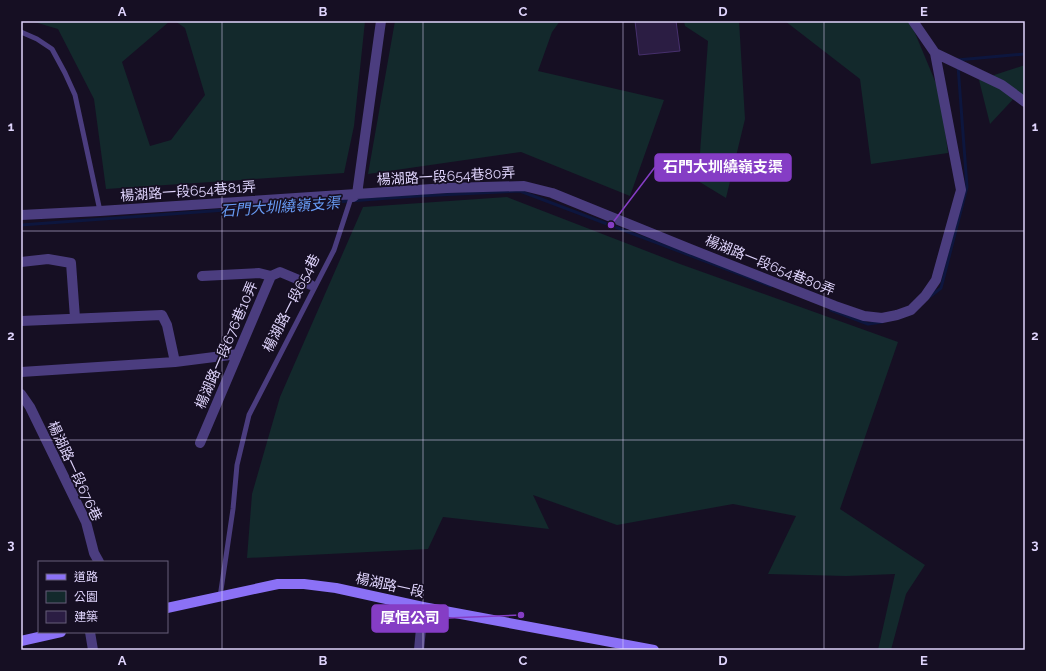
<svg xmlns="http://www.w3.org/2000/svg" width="1046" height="671" viewBox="0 0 1046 671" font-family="Raleway,'Noto Sans TC',sans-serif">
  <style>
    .green { fill: #13292c }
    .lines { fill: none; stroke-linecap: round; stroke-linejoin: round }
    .stream { stroke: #0d163e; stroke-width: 3 }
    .building { fill: #2b1d43; stroke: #47306d }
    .lane { stroke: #4b3d7f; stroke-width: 5 }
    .street { stroke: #4b3d7f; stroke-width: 10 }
    .secondary { stroke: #8b71f6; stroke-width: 10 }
    .grid { fill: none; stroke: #dfd4fc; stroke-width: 1; stroke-opacity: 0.55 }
    .labels { text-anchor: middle; stroke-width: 3.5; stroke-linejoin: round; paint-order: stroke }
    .street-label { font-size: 14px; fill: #dfd4fc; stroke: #160f23 }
    .water-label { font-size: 15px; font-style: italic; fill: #689cf6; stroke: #160f23 }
    .leader { fill: none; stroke: #853dc5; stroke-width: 1.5 }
    .callout-dot { fill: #853dc5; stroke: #160f23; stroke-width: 1.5 }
    .callout { fill: #853dc5; stroke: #853dc5; stroke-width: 1.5 }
    .callout-label { font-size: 15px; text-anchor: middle; font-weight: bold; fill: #fff }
    .neatline { fill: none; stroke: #dfd4fc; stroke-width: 1.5 }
    .grid-label { font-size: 13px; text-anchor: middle; font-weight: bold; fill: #dfd4fc }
  </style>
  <rect width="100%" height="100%" fill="#160f23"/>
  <!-- green -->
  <path class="green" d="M31 21H170L122 62 150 146 171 140 205 95 185 28 175 21H365L354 126 344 173 106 189 94 99 58 29Z
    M395 21H560L552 32 538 71 664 100 630 196 521 152 368 174Z
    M684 21H739L745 119 726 198 698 181 708 41 685 26Z
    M785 21H910L940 93 948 153 871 164 860 79Z
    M1025 65V96L1019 93 990 124 979 80Z
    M507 197 680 264 898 342 840 509 925 565 906 594 891 650H878L895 574 846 576 768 574 796 516 733 504 617 525 533 495 549 529 443 517 428 549 247 558 252 494 280 397 363 207Z"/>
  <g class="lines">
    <!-- stream -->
    <path class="stream" d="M957 60 1025 54
      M21 225 417 196 520 191 771 286
      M928 298 941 288 967 187 958 66
      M831 310 868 324 882 322"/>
  </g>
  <!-- building -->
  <path class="building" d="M635 21H676L680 51 639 55Z"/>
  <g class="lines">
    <!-- lane -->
    <path class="lane" d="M21 32 37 39 52 49 65 73 75 95 100 211
      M220 597 233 509 237 465 249 415 334 250 351 198"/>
    <!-- street -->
    <path class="street" d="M913 21 935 53 1002 85 1025 102
      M353 197 357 194 381 21
      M21 215 100 211 447 188 524 186 552 193 690 249 835 306 864 316 882 318 897 315 911 310 925 296 936 280 961 190 935 53
      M21 262 48 259 71 263 75 318
      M202 276 259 273 271 276
      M21 321 162 315 167 325 175 362
      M21 372 175 362 238 354
      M21 394 30 407 86 522 94 553 99 562
      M200 443 271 276 280 272 311 285
      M90 632 93 650
      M419 650 423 607"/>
    <!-- secondary -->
    <path class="secondary" d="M167 608 278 584H304L336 588 423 607 654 650
      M21 641 61 632"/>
  </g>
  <!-- grid -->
  <path class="grid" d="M222 21V650M423 21V650M623 21V650M824 21V650M21 231H1025M21 440H1025"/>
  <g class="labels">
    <!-- street labels -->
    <g class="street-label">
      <text transform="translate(446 176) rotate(-3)" y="5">楊湖路一段654巷80弄</text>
      <text transform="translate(188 191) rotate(-4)" y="5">楊湖路一段654巷81弄</text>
      <text transform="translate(770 265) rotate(22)" y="5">楊湖路一段654巷80弄</text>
      <text transform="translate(291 303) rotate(-63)" y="5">楊湖路一段654巷</text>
      <text transform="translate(226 345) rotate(-67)" y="5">楊湖路一段676巷10弄</text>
      <text transform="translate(75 471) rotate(65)" y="5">楊湖路一段676巷</text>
      <text transform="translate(390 585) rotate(12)" y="5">楊湖路一段</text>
    </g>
    <!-- water labels -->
    <g class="water-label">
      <text transform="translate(280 207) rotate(-4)" y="5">石門大圳繞嶺支渠</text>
    </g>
  </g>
  <!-- callouts -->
  <path class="leader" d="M611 225L655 167M521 615L448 618"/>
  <g class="callout-dot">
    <circle cx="611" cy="225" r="4"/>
    <circle cx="521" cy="615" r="4"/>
  </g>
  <g class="callout">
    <rect x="655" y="154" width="136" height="27" rx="4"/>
    <rect x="372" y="605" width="76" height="27" rx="4"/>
  </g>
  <g class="callout-label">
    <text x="723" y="172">石門大圳繞嶺支渠</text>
    <text x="410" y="623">厚恒公司</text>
  </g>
  <!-- border -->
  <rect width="1046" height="671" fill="none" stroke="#160f23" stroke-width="44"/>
  <!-- legend -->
  <rect x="38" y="561" width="130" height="72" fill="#160f23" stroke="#665e7a"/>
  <rect x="46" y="574" width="20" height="6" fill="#8b71f6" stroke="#665e7a"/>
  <text x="74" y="581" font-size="12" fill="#dfd4fc">道路</text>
  <rect x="46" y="591" width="20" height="12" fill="#13292c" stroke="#665e7a"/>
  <text x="74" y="601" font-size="12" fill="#dfd4fc">公園</text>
  <rect x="46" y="611" width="20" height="12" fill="#2b1d43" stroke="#665e7a"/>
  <text x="74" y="621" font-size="12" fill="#dfd4fc">建築</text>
  <rect x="22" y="22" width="1002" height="627" class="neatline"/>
  <g class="grid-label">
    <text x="122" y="16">A</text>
    <text x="323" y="16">B</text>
    <text x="523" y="16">C</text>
    <text x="723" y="16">D</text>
    <text x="924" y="16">E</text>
    <text x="11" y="131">1</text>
    <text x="1035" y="131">1</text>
    <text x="11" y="340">2</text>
    <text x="1035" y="340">2</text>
    <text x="11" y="549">3</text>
    <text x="1035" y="549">3</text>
    <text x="122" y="665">A</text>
    <text x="323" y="665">B</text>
    <text x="523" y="665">C</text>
    <text x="723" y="665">D</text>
    <text x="924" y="665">E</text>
  </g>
</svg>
